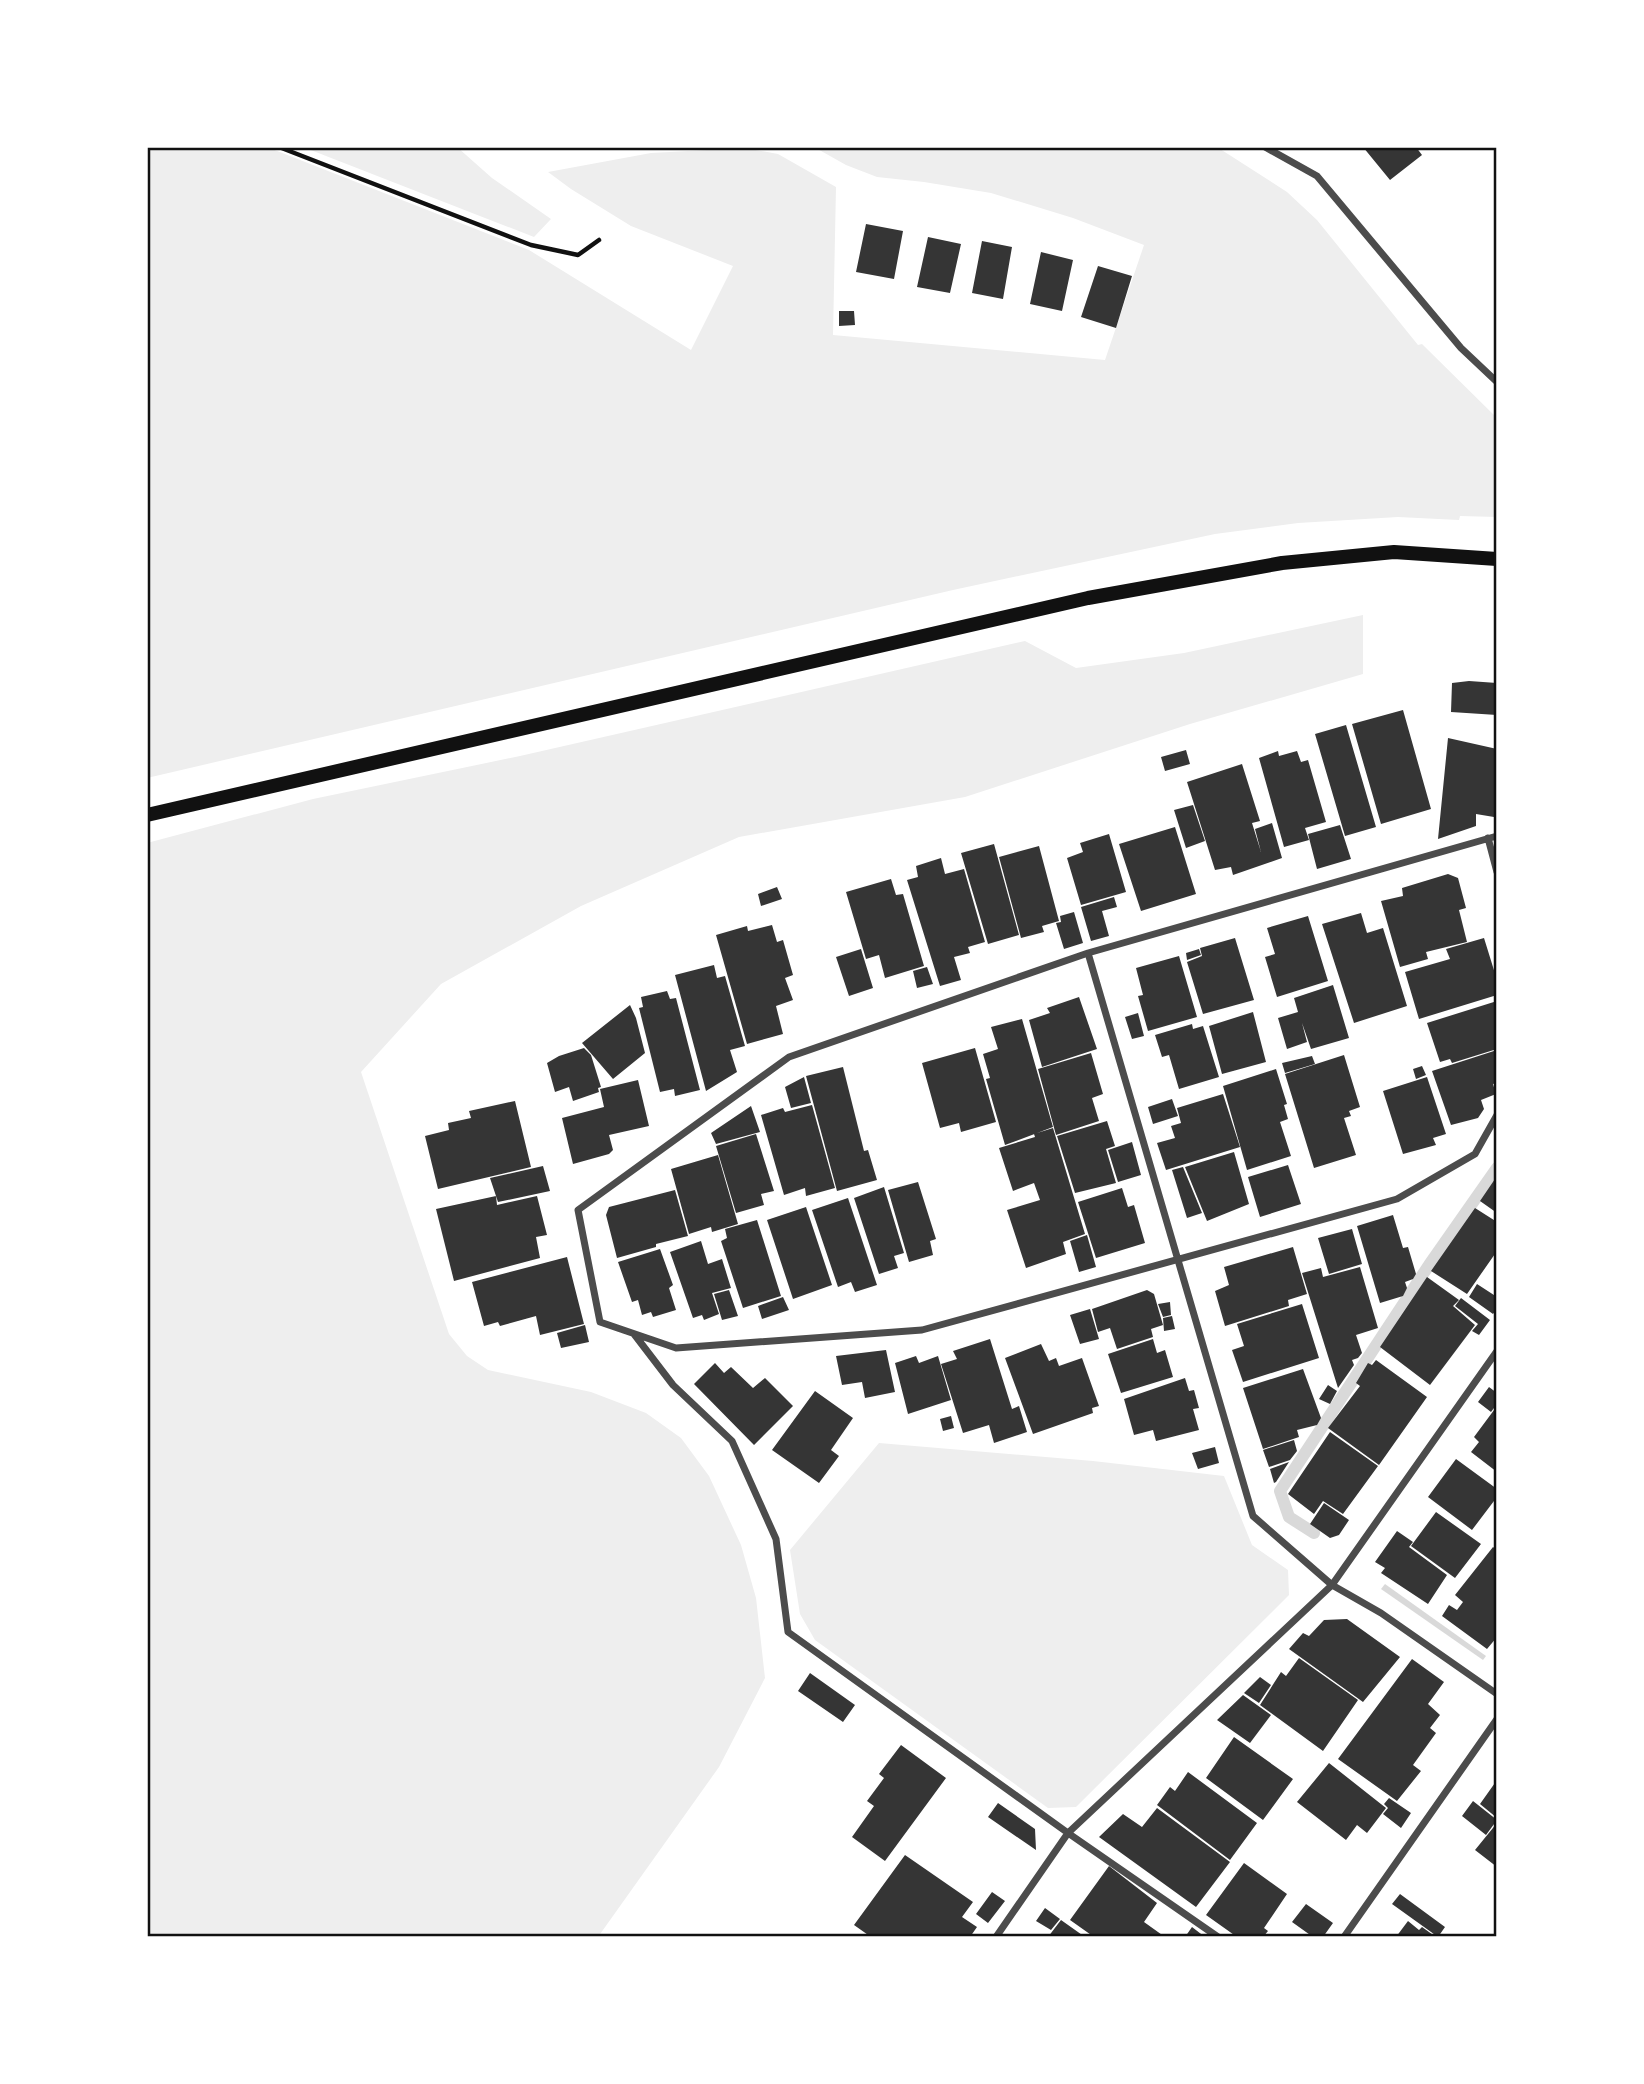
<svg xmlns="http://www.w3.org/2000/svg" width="1644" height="2084" viewBox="0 0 1644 2084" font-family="Quicksand,sans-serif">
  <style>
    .green { fill: #eee }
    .water { fill: #d9d9d9 }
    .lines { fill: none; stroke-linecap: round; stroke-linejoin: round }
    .stream { stroke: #d9d9d9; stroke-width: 12 }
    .building { fill: #353535 }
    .path { stroke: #111; stroke-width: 4.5 }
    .minor { stroke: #4c4c4c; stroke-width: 7 }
    .secondary { stroke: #111; stroke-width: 14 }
    .neatline { fill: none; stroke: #111; stroke-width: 2.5 }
  </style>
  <rect width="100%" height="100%" fill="#fff"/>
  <!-- green -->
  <path class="green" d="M147 147H267L529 250 691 350 733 266 631 226 571 189 548 172 651 153 745 148 778 154 836 187 833 335 1105 360 1144 245 1073 218 991 193 924 182 877 177 846 165 814 147H1217L1287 192 1317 220 1418 345 1422 344 1497 418V517L1460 516 1459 520 1398 517 1298 523 1215 534 953 590 147 778Z
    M303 147H457L492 178 551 219 534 237Z
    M1363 615V674L1190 724 965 797 739 837 581 906 441 984 361 1072 449 1334 467 1356 488 1370 591 1392 646 1413 681 1438 709 1476 741 1545 756 1598 765 1678 719 1767 598 1937H147V843L313 799 520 756 1025 641 1076 668 1184 653Z
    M879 1443 1093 1461 1224 1476 1252 1545 1288 1570 1289 1595 1076 1807 1048 1808 815 1640 800 1614 790 1550Z"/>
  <!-- water -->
  <path class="water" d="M1385 1584 1486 1656 1483 1660 1381 1589Z"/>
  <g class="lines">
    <!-- stream -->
    <path class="stream" d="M1314 1533 1289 1517 1280 1491 1429 1265 1497 1168"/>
  </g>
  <!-- building -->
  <path class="building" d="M1363 147H1416L1422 155 1390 180Z
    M866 224 903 231 894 279 856 272Z
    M928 237 961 244 950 293 917 287Z
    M982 241 1012 247 1003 299 972 293Z
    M1041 252 1073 260 1062 311 1030 304Z
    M1098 266 1132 276 1116 328 1081 317Z
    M839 311H854L855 325 839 326Z
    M1469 681 1497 683V715L1451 712 1452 683Z
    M1403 710 1431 809 1381 824 1352 724Z
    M1346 725 1376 827 1345 836 1315 734Z
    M1448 738 1497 749V797L1494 817 1476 814V826L1438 839Z
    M1186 750 1190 764 1165 771 1161 757Z
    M1278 751 1279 756 1297 751 1301 762 1308 760 1326 822 1305 828 1309 840 1284 847 1259 758Z
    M1242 764 1260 821 1252 823 1261 852 1255 829 1272 823 1282 858 1233 875 1231 867 1215 870 1187 782Z
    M1193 805 1205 841 1186 848 1174 810Z
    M1340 825 1351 859 1317 869 1308 834Z
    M1175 827 1196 894 1141 911 1119 844Z
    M1109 834 1126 892 1081 905 1067 858 1083 852 1080 843Z
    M994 844 1019 935 988 944 961 853Z
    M1039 846 1059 921 1042 926 1044 932 1021 938 999 857Z
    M941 858 945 874 964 869 985 942 968 947 970 953 954 957 961 980 940 986 907 880 918 877 916 866Z
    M1448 874 1458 878 1466 908 1459 910 1467 942 1426 952 1428 959 1400 967 1381 901 1403 896 1402 888Z
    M891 879 896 895 903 894 924 966 885 978 879 955 866 959 846 892Z
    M777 887 782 899 761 906 758 894Z
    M1114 897 1117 907 1102 911 1109 936 1091 941 1081 907Z
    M1074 912 1083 943 1064 949 1056 923 1061 922 1060 916Z
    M1361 913 1367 933 1383 928 1407 1006 1354 1023 1322 924Z
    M1308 916 1328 981 1277 997 1265 957 1275 954 1267 928Z
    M772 925 777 942 783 940 793 975 785 978 793 1000 776 1006 783 1034 747 1044 716 935 747 926 748 931Z
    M1235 938 1254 1000 1203 1014 1187 962 1202 956 1200 948Z
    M1484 938 1497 980V995L1419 1019 1405 972 1450 959 1446 949Z
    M861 949 873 988 849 996 836 957Z
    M1199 949 1201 955 1187 960 1186 953Z
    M1179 956 1197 1017 1148 1031 1138 996 1143 995 1136 968Z
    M714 965 717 978 725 976 745 1046 730 1050 737 1072 706 1091 675 975Z
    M927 967 933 984 917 988 913 971Z
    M1333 985 1349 1038 1311 1049 1302 1023 1307 1042 1287 1049 1278 1018 1298 1012 1294 998Z
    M667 991 670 999 676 998 700 1090 675 1096 674 1089 660 1092 639 1008 643 1007 641 997Z
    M1079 997 1097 1049 1042 1067 1029 1020 1050 1013 1047 1008Z
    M1497 1001V1049L1452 1063 1450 1059 1440 1062 1427 1023Z
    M630 1005 636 1018 645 1053 613 1079 582 1043Z
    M1253 1012 1266 1062 1222 1074 1209 1026Z
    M1138 1013 1144 1036 1132 1039 1125 1017Z
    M1022 1019 1053 1127 1005 1145 986 1079 990 1078 983 1054 998 1049 991 1027Z
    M1192 1024 1193 1029 1203 1026 1219 1077 1179 1089 1169 1055 1162 1057 1155 1035Z
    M584 1048 591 1055 601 1087 598 1088 599 1092 573 1101 569 1087 555 1092 547 1063 559 1056Z
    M975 1048 996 1122 961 1132 959 1123 940 1128 922 1063Z
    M1497 1050V1083L1493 1084 1496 1094 1481 1100 1484 1109 1478 1118 1451 1125 1432 1071Z
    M1091 1053 1103 1094 1092 1098 1099 1121 1056 1135 1038 1069Z
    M1344 1055 1360 1107 1349 1111 1351 1116 1344 1118 1356 1155 1314 1168 1285 1074Z
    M1312 1056 1315 1064 1285 1073 1282 1063Z
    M1422 1066 1426 1075 1416 1079 1413 1069Z
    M843 1067 864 1151 868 1150 877 1180 837 1191 806 1076Z
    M1276 1069 1287 1104 1284 1105 1288 1119 1280 1122 1291 1156 1247 1170 1223 1086Z
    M804 1077 811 1103 791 1108 785 1087Z
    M1427 1077 1446 1134 1433 1138 1436 1145 1403 1154 1383 1091Z
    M638 1080 649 1126 609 1135 613 1150 609 1154 573 1164 562 1118 604 1107 600 1089Z
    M1223 1094 1240 1147 1166 1170 1157 1143 1175 1138 1171 1126 1181 1123 1177 1108Z
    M1172 1099 1178 1116 1153 1124 1148 1107Z
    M515 1101 531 1167 438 1189 425 1136 449 1130 448 1123 471 1118 469 1111Z
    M812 1105 835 1188 806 1196 805 1188 784 1195 761 1115 783 1108 785 1112Z
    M751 1106 760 1132 716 1144 711 1133Z
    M1107 1121 1115 1146 1106 1149 1116 1183 1075 1193 1057 1136Z
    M1053 1128 1085 1234 1063 1242 1066 1254 1026 1268 1007 1210 1040 1200 1034 1183 1013 1191 999 1148 1035 1137 1034 1134Z
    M756 1134 774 1191 761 1194 764 1205 736 1213 716 1146Z
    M1132 1142 1141 1175 1118 1182 1108 1150Z
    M1234 1152 1249 1204 1207 1221 1185 1167Z
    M718 1155 738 1224 712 1232 711 1227 689 1234 671 1169Z
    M1288 1165 1301 1204 1260 1217 1248 1177Z
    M543 1166 550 1191 498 1202 490 1178Z
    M1183 1167 1202 1213 1187 1218 1172 1170Z
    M1497 1176V1213L1480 1201Z
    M918 1182 936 1239 930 1241 933 1255 909 1262 888 1190Z
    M884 1187 904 1253 894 1256 898 1268 879 1274 854 1198Z
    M1122 1188 1128 1207 1134 1205 1145 1243 1096 1258 1078 1202Z
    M675 1190 688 1236 656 1244V1247L617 1258 606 1215 609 1207Z
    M496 1196 497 1205 537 1196 547 1235 536 1237 540 1258 454 1281 436 1209Z
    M848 1198 877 1285 855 1292 851 1282 838 1287 812 1210Z
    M806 1207 832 1285 793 1299 767 1220Z
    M1475 1208 1497 1222V1251L1467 1294 1431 1271Z
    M1393 1215 1403 1248 1408 1247 1416 1274 1413 1279 1405 1282 1407 1288 1403 1296 1380 1303 1357 1226Z
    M757 1220 781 1296 743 1308 721 1241 727 1238 725 1229Z
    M1352 1229 1362 1264 1329 1274 1318 1238Z
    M1087 1235 1096 1267 1079 1272 1070 1241Z
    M701 1241 708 1264 722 1259 731 1288 712 1293 719 1314 704 1320 702 1315 693 1318 670 1252Z
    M1293 1247 1307 1294 1288 1300 1289 1306 1225 1326 1215 1291 1229 1285 1224 1267Z
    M660 1249 673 1285 669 1288 676 1310 653 1317 651 1312 642 1315 638 1300 632 1302 618 1262Z
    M567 1257 584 1324 540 1335 536 1316 500 1326 498 1322 484 1326 472 1282Z
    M1360 1267 1378 1328 1356 1335 1362 1353 1358 1358 1352 1360 1354 1365 1338 1388 1302 1273 1321 1268 1323 1277Z
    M1427 1277 1459 1300 1453 1306 1475 1325 1430 1385 1380 1347Z
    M1477 1284 1497 1297V1309L1493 1314 1469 1297Z
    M729 1290 738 1316 722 1320 714 1294Z
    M1147 1290 1154 1294 1163 1325 1151 1329 1153 1337 1117 1349 1110 1328 1098 1332 1092 1309Z
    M783 1297 789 1310 762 1319 758 1306Z
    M1461 1298 1490 1320 1479 1335 1472 1331 1478 1324 1455 1306Z
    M1170 1302 1171 1315 1163 1317 1158 1304Z
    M1302 1304 1319 1358 1243 1382 1232 1350 1244 1346 1237 1324Z
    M1090 1309 1099 1339 1080 1344 1070 1315Z
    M1172 1316 1175 1329 1164 1331 1163 1318Z
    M585 1325 589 1342 561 1348 557 1333Z
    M990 1339 1012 1409 1019 1406 1027 1432 994 1443 989 1425 963 1433 941 1364 957 1359 953 1351Z
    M1153 1339 1157 1353 1165 1350 1173 1377 1121 1393 1108 1354Z
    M1041 1344 1049 1361 1056 1358 1059 1366 1082 1358 1099 1406 1092 1408 1093 1413 1033 1434 1005 1358Z
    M886 1350 895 1392 865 1398 862 1382 842 1385 836 1356Z
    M916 1356 919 1363 938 1356 951 1400 908 1414 895 1363Z
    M1376 1360 1427 1397 1379 1465 1328 1428 1360 1386 1356 1383 1368 1363 1372 1365Z
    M715 1363 724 1373 731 1367 753 1388 765 1378 793 1406 754 1445 694 1384Z
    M1303 1369 1321 1418 1317 1425 1297 1430 1299 1437 1263 1449 1243 1388Z
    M1185 1378 1189 1391 1194 1390 1199 1408 1193 1409 1199 1430 1156 1441 1153 1430 1134 1435 1124 1399Z
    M1328 1385 1337 1391 1330 1404 1319 1399Z
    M1489 1387 1497 1393V1404L1491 1412 1478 1402Z
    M815 1391 853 1418 831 1450 839 1456 819 1483 772 1450Z
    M1497 1406V1472L1471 1452 1479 1442 1474 1437Z
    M951 1416 954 1428 943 1431 940 1419Z
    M1330 1432 1378 1466 1343 1514 1323 1501 1314 1514 1288 1494Z
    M1294 1440 1297 1451 1290 1460 1269 1467 1263 1450Z
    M1215 1447 1219 1463 1198 1469 1192 1453Z
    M1456 1459 1497 1489V1497L1472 1530 1428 1497Z
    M1289 1462 1276 1482 1274 1483 1270 1469Z
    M1324 1503 1349 1520 1339 1535 1330 1538 1310 1524Z
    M1436 1512 1481 1544 1455 1578 1411 1546Z
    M1397 1531 1413 1542 1409 1547 1447 1575 1428 1604 1381 1573 1385 1568 1375 1562Z
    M1493 1547 1497 1550V1637L1487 1649 1442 1616 1449 1605 1457 1610 1463 1602 1455 1595Z
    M1347 1619 1400 1657 1363 1702 1289 1649 1303 1633 1309 1636 1324 1620Z
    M1299 1658 1358 1700 1323 1751 1260 1705 1281 1672 1286 1676Z
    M1412 1659 1444 1682 1428 1704 1440 1715 1430 1728 1436 1733 1413 1765 1421 1771 1397 1801 1338 1759Z
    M810 1673 855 1705 843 1722 798 1691Z
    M1260 1677 1271 1685 1259 1703 1244 1693Z
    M1243 1695 1271 1715 1250 1743 1217 1720Z
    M1234 1737 1293 1779 1263 1820 1206 1778Z
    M901 1745 946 1778 885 1861 852 1837 874 1806 867 1801 884 1778 879 1774Z
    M1329 1763 1386 1808 1367 1833 1357 1825 1346 1840 1297 1802Z
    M1188 1772 1257 1823 1230 1860 1157 1805 1170 1787 1175 1791Z
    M1497 1780V1818L1480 1804Z
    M1389 1798 1411 1813 1401 1828 1383 1814 1388 1808 1384 1804Z
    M1473 1801 1497 1820 1486 1835 1462 1816Z
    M998 1803 1035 1829 1036 1850 988 1817Z
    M1157 1808 1230 1862 1196 1907 1099 1837 1123 1814 1142 1827Z
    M1497 1823V1867L1475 1850Z
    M905 1855 973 1902 962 1917 977 1927 970 1937H871L854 1925Z
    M1244 1863 1287 1894 1264 1928 1268 1931 1263 1937H1237L1206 1915Z
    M1109 1866 1157 1903 1144 1922 1165 1937H1094L1070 1920Z
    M992 1892 1005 1901 988 1923 976 1914Z
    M1400 1894 1445 1927 1438 1937 1392 1904Z
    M1306 1904 1333 1923 1323 1937H1313L1292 1922Z
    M1045 1908 1060 1919 1051 1930 1036 1921Z
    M1061 1920 1085 1937H1048Z
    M1408 1921 1419 1930 1422 1927 1436 1937H1396Z
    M1192 1927 1205 1937H1185Z"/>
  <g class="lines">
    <!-- path -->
    <path class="path" d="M279 147 531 245 578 255 599 240"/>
    <!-- minor -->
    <path class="minor" d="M1265 147 1317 176 1461 348 1497 382
      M1497 836 1088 953 789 1057 578 1210 600 1322 676 1348 922 1330 1397 1199 1475 1154 1497 1115
      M1488 838 1497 872
      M1088 953 1253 1516 1332 1585 1381 1613 1497 1694
      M634 1334 673 1385 732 1441 776 1539 788 1632 1068 1833 1218 1937
      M996 1937 1068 1833 1332 1585 1497 1351
      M1344 1937 1497 1719"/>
    <!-- secondary -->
    <path class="secondary" d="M147 815 1088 598 1282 563 1394 552 1497 559"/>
  </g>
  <!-- border -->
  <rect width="1644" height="2084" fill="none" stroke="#ffffff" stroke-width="298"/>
  <rect x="149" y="149" width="1346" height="1786" class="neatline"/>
</svg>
